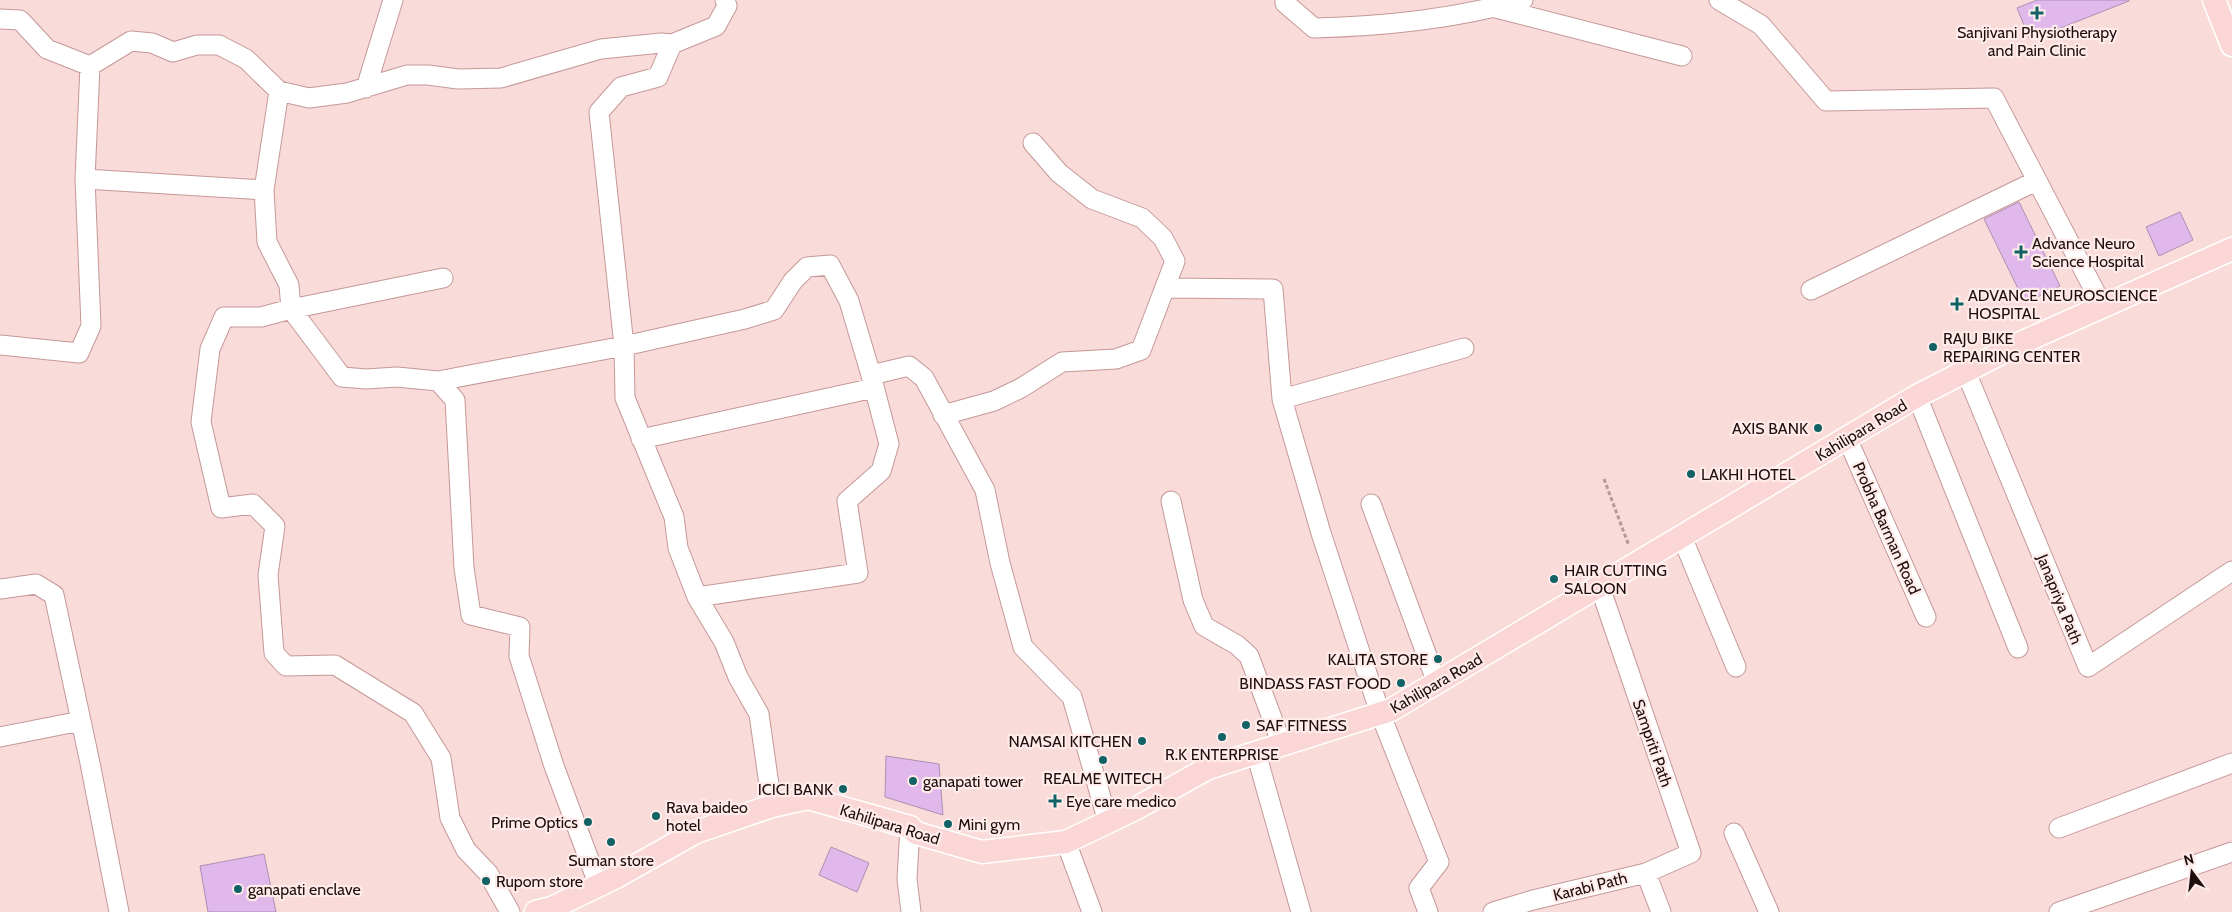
<svg xmlns="http://www.w3.org/2000/svg" width="2232" height="912" viewBox="0 0 2232 912" font-family="Cabin,sans-serif">
  <style>
    .building { fill: #e1b8ec; stroke: #aa90b1 }
    .lines { fill: none; stroke-linecap: round; stroke-linejoin: round }
    .minor-casing { stroke: #c59897; stroke-width: 21 }
    .major-casing { stroke: #fff; stroke-width: 25 }
    .path { stroke: #b49a9a; stroke-width: 3; stroke-dasharray: 4 2.5; stroke-linecap: butt }
    .minor { stroke: #fff; stroke-width: 19 }
    .major { stroke: #fbd6d6; stroke-width: 22 }
    .poi-dot { fill: #116265; stroke: #ffebea; stroke-width: 2 }
    .labels { text-anchor: middle; stroke-width: 4.5; stroke-linejoin: round; paint-order: stroke }
    .poi-label { font-size: 16px; fill: #1e0e0e; stroke: #ffebea; text-anchor: start }
    .street-label { font-size: 16px; fill: #1e0e0e; stroke: #ffebea }
  </style>
  <rect width="100%" height="100%" fill="#f9dbda"/>
  <!-- building -->
  <path class="building" d="M2037 0H2129V1L2030 40 2017 8Z
    M2019 202 2060 286 2025 303 1984 219Z
    M2180 212 2193 240 2159 256 2146 227Z
    M886 756 939 764 943 815 885 797Z
    M831 847 869 863 857 892 819 875Z
    M264 854 276 912H208L200 866Z"/>
  <g class="lines">
    <!-- minor casing -->
    <g class="minor-casing">
      <path id="minor" d="M1285 0V3L1314 28C1388 26 1452 19 1523 0
        M1719 0 1761 25 1826 101 1994 98 2103 307
        M1496 8 1682 56
        M0 19 20 20 47 49 90 66 85 179 264 190 267 242 289 285 291 309 261 317H224L210 349 201 422 221 508 253 504 275 526 268 575 274 653 286 666 335 665 413 713 441 758 450 818 466 850 488 873 510 912
        M90 66 131 41 152 43 173 52 197 45H219L246 59 279 91
        M366 88 393 0
        M264 190 279 91 309 98 347 93 407 75H428L458 79 501 78 601 49 661 43 672 44
        M443 278 291 309 342 377 366 379 397 377 438 381 455 400 464 568 471 615 520 627 519 656 554 766 599 886
        M1165 288 1273 289 1282 399 1464 348
        M1811 290 2036 181
        M0 345 79 353 91 326 85 179
        M1966 372 2088 667 2232 571
        M438 381 624 346 599 112 621 87 658 77 672 44 716 26 727 6 725 0
        M1917 396 2018 648
        M1282 399 1321 533 1380 713 1439 862 1419 888 1428 912
        M943 415 994 401 1021 388 1062 362 1116 359 1141 350 1175 261 1163 238 1142 218 1092 199 1059 173 1033 143
        M1847 438 1926 617
        M641 439 874 388
        M1171 501 1193 600 1204 626 1237 645 1249 656 1282 745
        M1371 504 1437 683
        M1682 537 1736 667
        M1600 587 1691 853 1646 873
        M0 589 36 584 54 595 90 763 119 912
        M697 597 858 573 847 501 881 471 889 444 871 375
        M0 737 81 721
        M1256 753 1301 912
        M772 806 759 714 738 677 724 642 697 597 678 548 674 517 625 398 624 346 745 319 774 310 793 281 807 267 830 265 849 301 871 375 909 366 924 378 985 490 1000 563 1023 647 1072 697 1108 822
        M910 827 907 879 911 912
        M2059 828 2232 763
        M1734 833 1769 912
        M1066 842 1092 912
        M1493 912 1533 900 1646 873 1661 912
        M2059 912 2232 852"/>
    </g>
    <!-- major casing -->
    <g class="major-casing">
      <path id="major" d="M2214 0 2232 45
        M536 912 552 908 616 877 696 832 772 806 808 798 910 827 916 833 982 852 1066 842 1135 809 1208 768 1391 710 1917 396 2023 342 2232 249"/>
    </g>
    <!-- path -->
    <path class="path" d="M1604 479 1629 546"/>
    <!-- minor -->
    <use href="#minor" class="minor"/>
    <!-- major -->
    <use href="#major" class="major"/>
  </g>
  <!-- markers -->
  <g class="poi-dot">
    <path d="M2034.5 5.5h5v5h5v5h-5v5h-5v-5h-5v-5h5z"/>
    <path d="M2018.5 244.5h5v5h5v5h-5v5h-5v-5h-5v-5h5z"/>
    <path d="M1954.5 296.5h5v5h5v5h-5v5h-5v-5h-5v-5h5z"/>
    <circle cx="1933" cy="347" r="5"/>
    <circle cx="1818" cy="428" r="5"/>
    <circle cx="1691" cy="474" r="5"/>
    <circle cx="1554" cy="579" r="5"/>
    <circle cx="1438" cy="659" r="5"/>
    <circle cx="1401" cy="683" r="5"/>
    <circle cx="1246" cy="725" r="5"/>
    <circle cx="1222" cy="737" r="5"/>
    <circle cx="1142" cy="741" r="5"/>
    <circle cx="1103" cy="760" r="5"/>
    <circle cx="913" cy="781" r="5"/>
    <circle cx="843" cy="789" r="5"/>
    <path d="M1052.5 793.5h5v5h5v5h-5v5h-5v-5h-5v-5h5z"/>
    <circle cx="656" cy="816" r="5"/>
    <circle cx="588" cy="822" r="5"/>
    <circle cx="948" cy="824" r="5"/>
    <circle cx="611" cy="842" r="5"/>
    <circle cx="486" cy="881" r="5"/>
    <circle cx="238" cy="889" r="5"/>
  </g>
  <g class="labels">
    <!-- poi labels -->
    <g class="poi-label">
      <text x="2037" y="38" text-anchor="middle">Sanjivani Physiotherapy<tspan x="2037" dy="18">and Pain Clinic</tspan></text>
      <text x="2032" y="249">Advance Neuro<tspan x="2032" dy="18">Science Hospital</tspan></text>
      <text x="1968" y="301">ADVANCE NEUROSCIENCE<tspan x="1968" dy="18">HOSPITAL</tspan></text>
      <text x="1943" y="344">RAJU BIKE<tspan x="1943" dy="18">REPAIRING CENTER</tspan></text>
      <text x="1808" y="434" text-anchor="end">AXIS BANK</text>
      <text x="1701" y="480">LAKHI HOTEL</text>
      <text x="1564" y="576">HAIR CUTTING<tspan x="1564" dy="18">SALOON</tspan></text>
      <text x="1428" y="665" text-anchor="end">KALITA STORE</text>
      <text x="1391" y="689" text-anchor="end">BINDASS FAST FOOD</text>
      <text x="1256" y="731">SAF FITNESS</text>
      <text x="1132" y="747" text-anchor="end">NAMSAI KITCHEN</text>
      <text x="1222" y="760" text-anchor="middle">R.K ENTERPRISE</text>
      <text x="1103" y="784" text-anchor="middle">REALME WITECH</text>
      <text x="923" y="787">ganapati tower</text>
      <text x="833" y="795" text-anchor="end">ICICI BANK</text>
      <text x="1066" y="807">Eye care medico</text>
      <text x="666" y="813">Rava baideo<tspan x="666" dy="18">hotel</tspan></text>
      <text x="578" y="828" text-anchor="end">Prime Optics</text>
      <text x="958" y="830">Mini gym</text>
      <text x="611" y="866" text-anchor="middle">Suman store</text>
      <text x="496" y="887">Rupom store</text>
      <text x="248" y="895">ganapati enclave</text>
    </g>
    <!-- street labels -->
    <g class="street-label">
      <text transform="translate(1861 430) rotate(-31)" y="6">Kahilipara Road</text>
      <text transform="translate(1887 528) rotate(66)" y="6">Probha Barman Road</text>
      <text transform="translate(2060 599) rotate(68)" y="6">Janapriya Path</text>
      <text transform="translate(1436 683) rotate(-30)" y="6">Kahilipara Road</text>
      <text transform="translate(1653 743) rotate(71)" y="6">Sampriti Path</text>
      <text transform="translate(890 824) rotate(17)" y="6">Kahilipara Road</text>
      <text transform="translate(1590 886) rotate(-14)" y="6">Karabi Path</text>
    </g>
  </g>
  <!-- north arrow -->
  <g transform="translate(2192 872) rotate(345)" stroke="#ffebea" stroke-width="4" paint-order="stroke">
  <path d="M0-4L9 19L0 12L-9 19Z" fill="#1e0e0e"/>
  <text y="-8" font-size="14" font-weight="bold" text-anchor="middle" fill="#1e0e0e">N</text>
  </g>
</svg>
